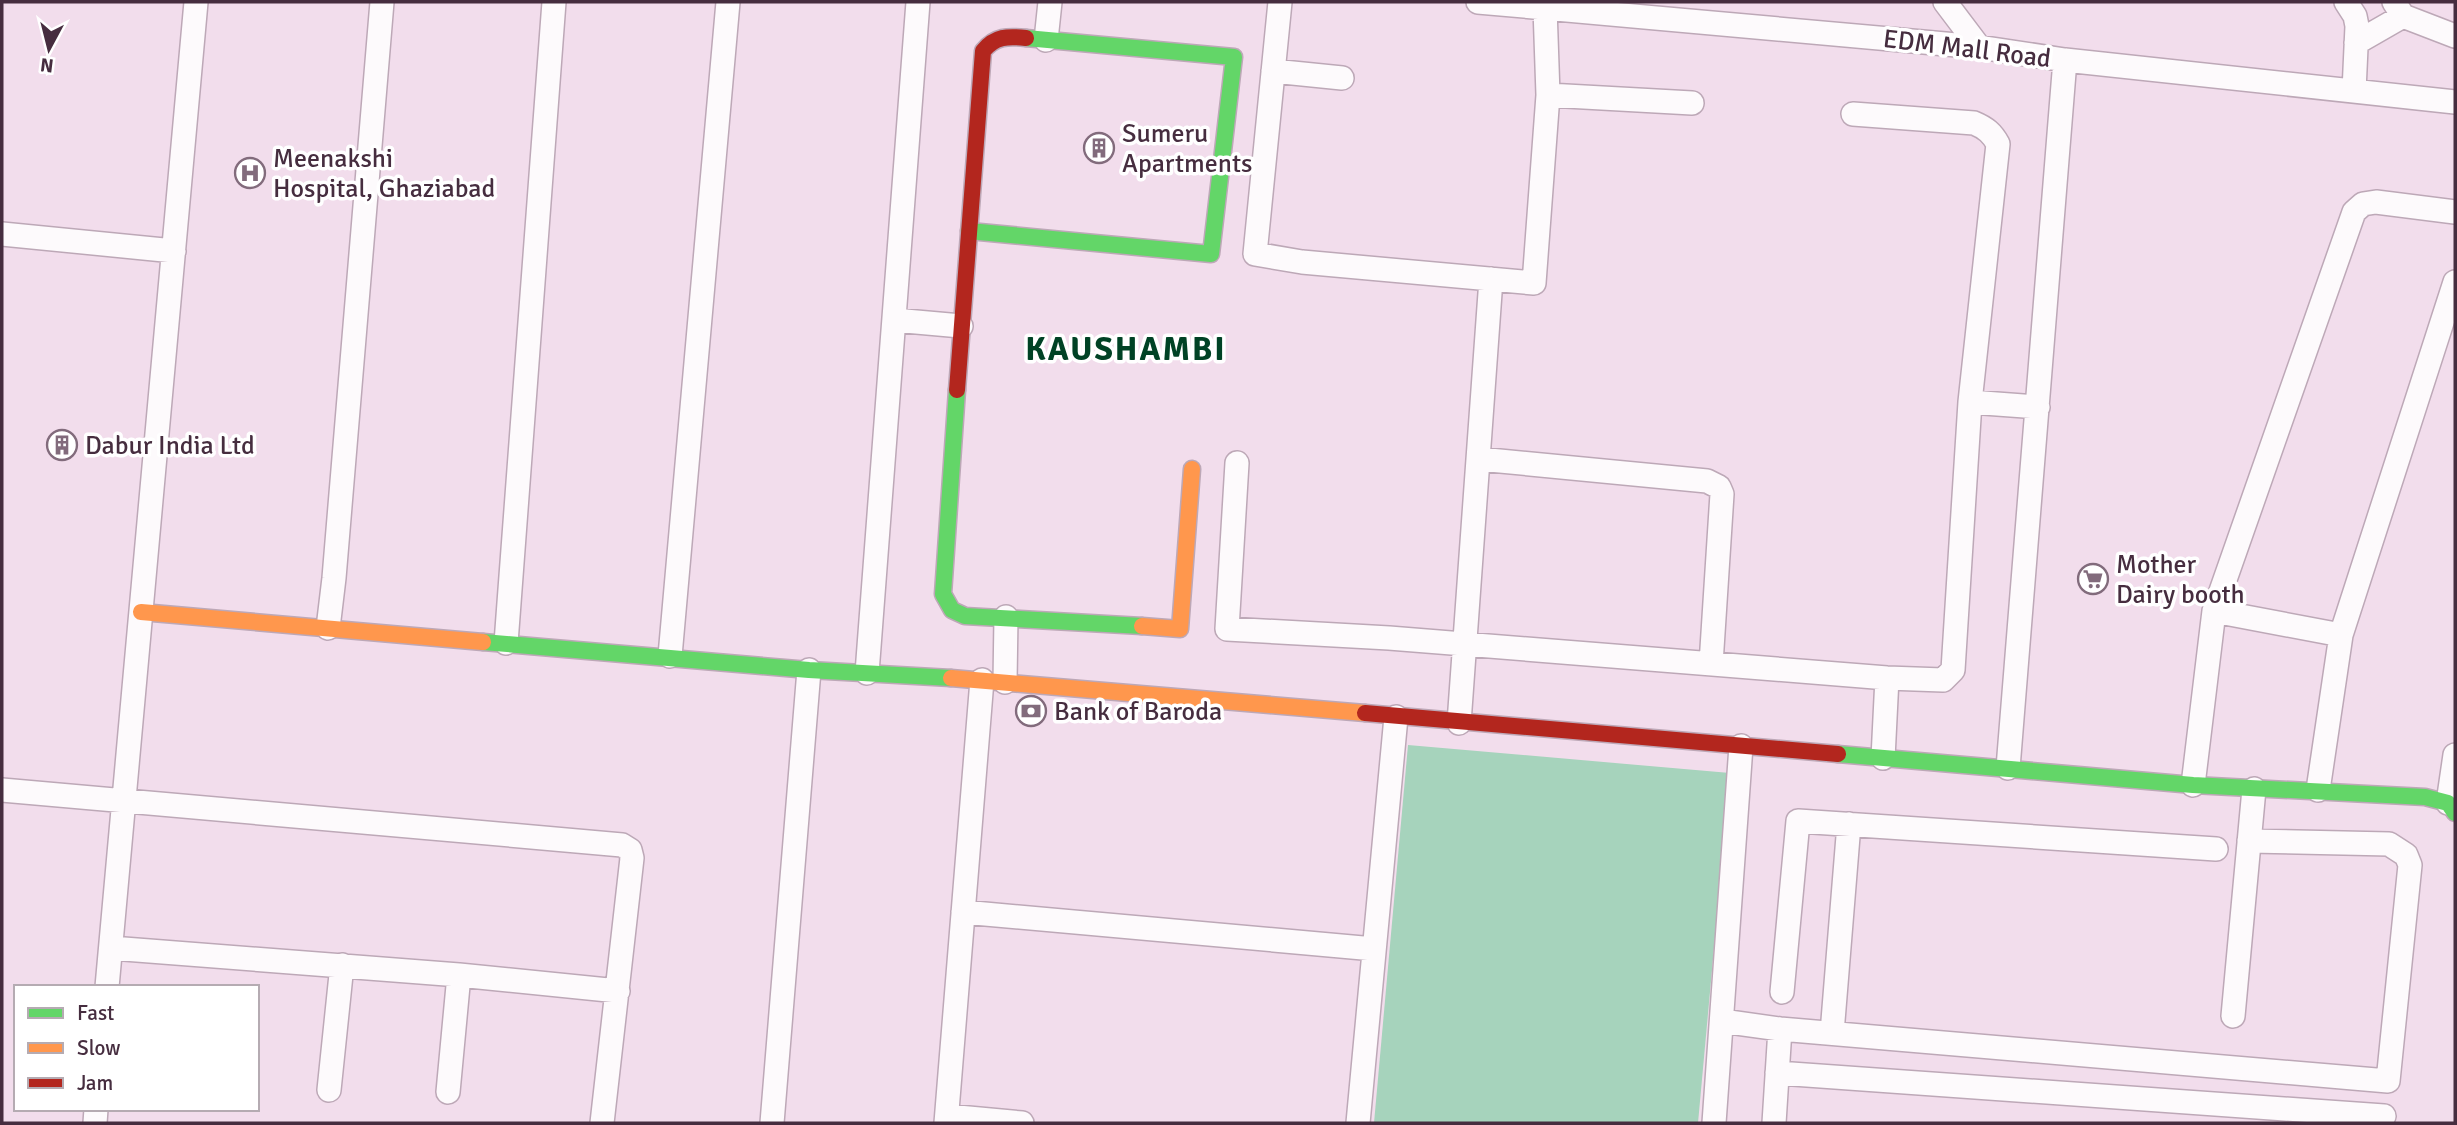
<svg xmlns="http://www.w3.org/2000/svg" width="2457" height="1125" viewBox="0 0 2457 1125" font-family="Signika,sans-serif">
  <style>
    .green { fill: #a6d3bc }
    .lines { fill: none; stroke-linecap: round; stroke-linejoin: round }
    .street-casing { stroke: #bda8b7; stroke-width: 26 }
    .fast-casing { stroke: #bda8b7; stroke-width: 19 }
    .slow-casing { stroke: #bda8b7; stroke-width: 19 }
    .jam-casing { stroke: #bda8b7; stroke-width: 19 }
    .street { stroke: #fdfafc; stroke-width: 23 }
    .fast { stroke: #63d668; stroke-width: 16 }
    .slow { stroke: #ff974d; stroke-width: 16 }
    .jam { stroke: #b3261e; stroke-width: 16 }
    .labels { text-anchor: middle; stroke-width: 7; stroke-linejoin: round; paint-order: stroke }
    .street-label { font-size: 26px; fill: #462d3f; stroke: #fff }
    .poi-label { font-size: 26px; fill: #462d3f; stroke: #fff; text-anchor: start }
    .district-label { font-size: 33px; font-weight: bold; letter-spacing: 2px; fill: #004225; stroke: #fff }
  </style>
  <rect width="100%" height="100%" fill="#f2ddec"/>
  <!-- green -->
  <path class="green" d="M1408 745 1730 773 1698 1123H1374Z"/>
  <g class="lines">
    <!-- street casing -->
    <g class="street-casing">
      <path id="street" d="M1280 2 1255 254 1302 262 1534 283 1548 95 1692 103
        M1478 2 1979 47 2065 60 2455 102
        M1945 2 1979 47
        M2346 2 2355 16 2357 26 2354 91
        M2394 2 2403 16 2455 36
        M1545 8 1548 95
        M1046 40 1050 2
        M2356 43 2403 16
        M1273 71 1342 78
        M2 234 174 251
        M894 320 961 326
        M1970 402 2038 407
        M1479 459 1707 481 1719 487 1722 494 1711 664
        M1237 463 1227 629 1389 638 1887 678 1943 680 1953 670 1970 402 1998 144C1992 133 1986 128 1974 123L1853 114
        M328 628 334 578 382 2
        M2341 635 2214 611 2354 212 2363 204 2376 202 2455 212
        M506 643 554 2
        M670 656 728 2
        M867 673 918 2
        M1005 682 1006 617
        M1459 723 1491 279
        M1883 758 1887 678
        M2008 768 2065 60
        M2193 785 2214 611
        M2 790 622 845 630 850 632 858 602 1123
        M2318 790 2341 635 2455 282
        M2448 803 2455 755
        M963 912 1374 949
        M111 948 459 975 618 991
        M107 987 196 2
        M1782 992 1798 821 2216 849
        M2233 1016 2254 789
        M1722 1021 1780 1029 2388 1081 2410 865 2406 855 2389 844 2249 841
        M1832 1033 1849 824
        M1777 1073 2384 1116
        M329 1090 342 965
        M448 1092 459 975
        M947 1116 1022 1123
        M95 1123 96 1109
        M772 1123 809 670
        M946 1123 982 680
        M1358 1123 1396 717
        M1714 1123 1741 746
        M1774 1123 1780 1029"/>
    </g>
    <!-- fast casing -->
    <g class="fast-casing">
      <path id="fast" d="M969 231 1211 254 1234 57 1026 38
        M957 390 943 594 952 610 965 616 1142 626
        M483 642 809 670 951 678
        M1838 754 2193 785 2425 797 2448 803 2455 813"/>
    </g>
    <!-- slow casing -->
    <g class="slow-casing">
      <path id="slow" d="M141 612 483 642
        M1142 626 1180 629 1192 469
        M951 678 1365 713"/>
    </g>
    <!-- jam casing -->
    <g class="jam-casing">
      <path id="jam" d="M957 390 983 51C995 36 1008 36 1026 38
        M1365 713 1838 754"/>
    </g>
    <!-- street -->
    <use href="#street" class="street"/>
    <!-- fast -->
    <use href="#fast" class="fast"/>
    <!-- slow -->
    <use href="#slow" class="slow"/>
    <!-- jam -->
    <use href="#jam" class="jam"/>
  </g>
  <!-- icons -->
  <defs>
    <g id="building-ring" transform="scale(1.575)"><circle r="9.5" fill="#fff" stroke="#826b7c" stroke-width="1.5"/><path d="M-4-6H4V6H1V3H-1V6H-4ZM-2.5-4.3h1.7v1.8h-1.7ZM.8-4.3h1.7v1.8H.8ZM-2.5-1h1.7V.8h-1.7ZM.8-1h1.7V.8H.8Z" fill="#826b7c"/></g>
    <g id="hospital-ring" transform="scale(1.575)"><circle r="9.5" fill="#fff" stroke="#826b7c" stroke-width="1.5"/><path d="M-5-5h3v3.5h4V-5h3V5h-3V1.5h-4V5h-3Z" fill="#826b7c"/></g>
    <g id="supermarket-ring" transform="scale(1.575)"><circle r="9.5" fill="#fff" stroke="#826b7c" stroke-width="1.5"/><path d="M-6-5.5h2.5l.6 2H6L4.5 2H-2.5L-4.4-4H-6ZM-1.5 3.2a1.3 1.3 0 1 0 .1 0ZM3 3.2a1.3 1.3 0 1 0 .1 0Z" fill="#826b7c"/></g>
    <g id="bank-ring" transform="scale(1.575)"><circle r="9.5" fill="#fff" stroke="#826b7c" stroke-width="1.5"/><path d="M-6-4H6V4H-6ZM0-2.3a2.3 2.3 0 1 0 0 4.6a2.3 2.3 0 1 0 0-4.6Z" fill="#826b7c"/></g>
  </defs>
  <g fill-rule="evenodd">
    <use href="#building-ring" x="1099" y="148"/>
    <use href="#hospital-ring" x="250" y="173"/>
    <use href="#building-ring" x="62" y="445"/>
    <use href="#supermarket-ring" x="2093" y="579"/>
    <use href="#bank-ring" x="1031" y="711"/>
  </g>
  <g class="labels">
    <!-- street labels -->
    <g class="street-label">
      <text transform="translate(1967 48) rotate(7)" y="9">EDM Mall Road</text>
    </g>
    <!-- poi labels -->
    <g class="poi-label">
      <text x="1122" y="142">Sumeru<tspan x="1122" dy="30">Apartments</tspan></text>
      <text x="273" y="167">Meenakshi<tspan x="273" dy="30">Hospital, Ghaziabad</tspan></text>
      <text x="85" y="454">Dabur India Ltd</text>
      <text x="2116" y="573">Mother<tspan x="2116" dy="30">Dairy booth</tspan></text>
      <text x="1054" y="720">Bank of Baroda</text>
    </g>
    <!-- district labels -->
    <g class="district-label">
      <text x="1126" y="360">KAUSHAMBI</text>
    </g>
  </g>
  <!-- border -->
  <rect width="2457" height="1125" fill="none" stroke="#462d3f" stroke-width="7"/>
  <!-- legend -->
  <rect x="14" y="985" width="245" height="126" fill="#ffffff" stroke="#b5abb2" stroke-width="2"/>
  <rect x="28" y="1008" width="35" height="10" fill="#63d668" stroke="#b5abb2" stroke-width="2"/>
  <text x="77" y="1020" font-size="21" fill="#462d3f">Fast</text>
  <rect x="28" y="1043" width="35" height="10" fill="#ff974d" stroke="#b5abb2" stroke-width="2"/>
  <text x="77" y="1055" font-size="21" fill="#462d3f">Slow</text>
  <rect x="28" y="1078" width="35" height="10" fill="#b3261e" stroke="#b5abb2" stroke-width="2"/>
  <text x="77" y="1090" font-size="21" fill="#462d3f">Jam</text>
  <!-- north arrow -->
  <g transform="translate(49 49) rotate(187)" stroke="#ffffff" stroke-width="5" paint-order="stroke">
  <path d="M0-5L12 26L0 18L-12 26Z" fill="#462d3f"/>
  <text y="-10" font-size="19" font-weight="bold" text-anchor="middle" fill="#462d3f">N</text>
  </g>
</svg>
